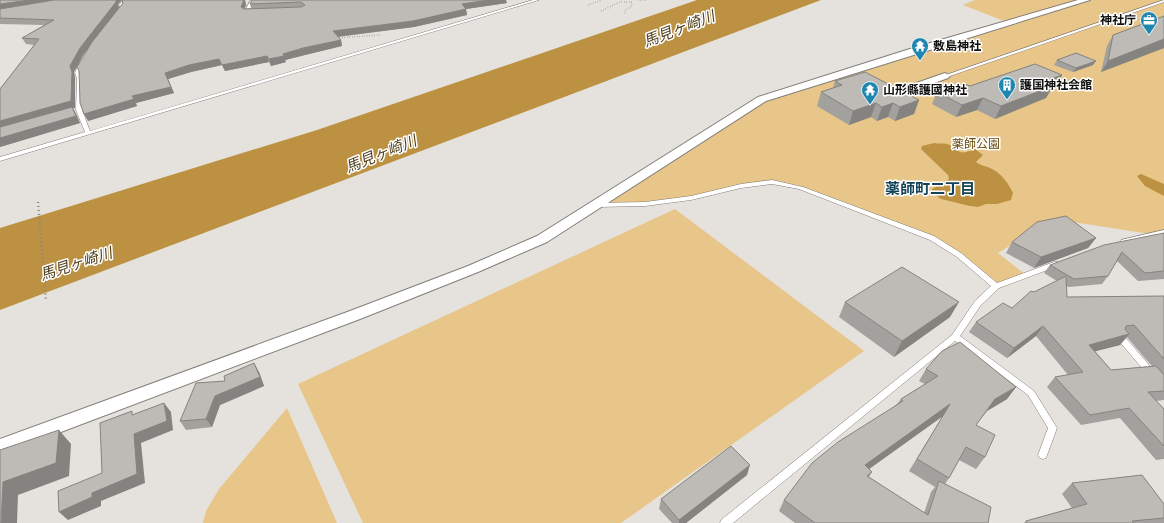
<svg xmlns="http://www.w3.org/2000/svg" width="1164" height="523" viewBox="0 0 1164 523" font-family="Quicksand,'Noto Sans JP',sans-serif">
  <style>
    .green { fill: #e8c588 }
    .water { fill: #bc9242 }
    .lines { fill: none; stroke-linecap: round; stroke-linejoin: round }
    .lane-casing { stroke: #817e7a; stroke-width: 1 }
    .street-casing { stroke: #817e7a; stroke-width: 2 }
    .path-far1 { stroke: #888683; stroke-width: 1.5; stroke-dasharray: 0.5 2; stroke-linecap: butt }
    .path { stroke: #888683; stroke-width: 2.5; stroke-dasharray: 1 3; stroke-linecap: butt }
    .lane { fill: #fff; fill-rule: evenodd }
    .street { fill: #fff; fill-rule: evenodd }
    .wall { fill: #a3a19d; fill-rule: evenodd }
    .shaded-wall { fill: #85837f }
    .building { fill: #bebbb6; stroke: #85837f }
    .labels { text-anchor: middle; stroke-width: 3; stroke-linejoin: round; paint-order: stroke }
    .far-poi-label { font-size: 12px; font-weight: bold; fill: #100f0e; stroke: #fff; text-anchor: start }
    .far-park-label { font-size: 12px; fill: #684b0c; stroke: #fff }
    .water-label { font-size: 15px; font-style: italic; fill: #4f3d1b; stroke: #fff }
    .neighbourhood-label { font-size: 15px; font-weight: bold; fill: #154357; stroke: #fff }
  </style>
  <rect width="100%" height="100%" fill="#e5e2dd"/>
  <!-- green -->
  <path class="green" d="M975 0H1164V232L1150 234 1053 219 998 253 1026 275 996 286 932 238 801 188 772 182 741 186 691 198 645 204 594 205 765 101 1009 23 963 5Z
    M675 209 864 351 621 523H363L298 384Z
    M287 408 337 523H203L206 511 219 489Z"/>
  <!-- water -->
  <path class="water" d="M697 0H821L0 310V228L317 130Z
    M934 143C938 144 943 143 947 144 962 149 955 157 975 149L983 155 976 162C981 166 987 166 992 169 1002 174 1008 183 1013 193L1011 200 997 204H986L978 207 970 206 941 199 933 193 932 189 949 179 948 175 921 149 922 146Z
    M1141 174 1164 184V196L1145 186 1137 176Z"/>
  <g class="lines">
    <!-- lane casing -->
    <g class="lane-casing">
      <path id="lane" d="M124 0H128L123 5 125 8 123 12 120 13 121 8 119 5Z
        M251 0H255L249 11 254 12 252 13H245L244 12Z
        M533 0H539L0 161V157L85 132 76 110 77 78 75 73 80 60 84 61 79 73 81 78 82 110 90 131Z
        M1164 0V2L947 77 943 76Z
        M772 180 803 187 934 236 961 253 997 283 1054 262H1058L1060 264 1058 266 999 288 981 305 960 336 1034 391 1057 428 1046 458 1043 459 1040 458 1038 455 1048 428 1028 395 955 341 733 523H720L721 520 952 335 975 301 991 286 957 257 930 240 799 189 772 184 741 188 691 200 645 206 596 207 593 205 596 203 645 202 691 196 741 184Z
        M1164 230V234L1123 244 1120 242 1121 240Z
        M1122 336 1125 337 1154 371 1155 373 1154 375 1151 376 1148 375 1119 341 1118 339 1119 337Z"/>
    </g>
    <!-- street casing -->
    <g class="street-casing">
      <path id="street" d="M1078 0H1090L766 101 547 242 478 272 360 319 0 455V439L350 311 468 266 537 236 758 97 913 48Z
        M945 73 950 76 948 78 893 98 889 99 884 96 885 94Z"/>
    </g>
    <!-- path-far1 -->
    <path class="path-far1" d="M638 0H648
      M588 5 602 0
      M601 11 620 2H632L631 7 625 10V14
      M337 38 380 35
      M969 47 983 53"/>
    <!-- path -->
    <path class="path" d="M38 202 46 301"/>
    <!-- lane -->
    <use href="#lane" class="lane"/>
    <!-- street -->
    <use href="#street" class="street"/>
  </g>
  <!-- wall -->
  <path class="wall" d="M0 0H122L118 4 119 8 109 22 123 3 122 0H245L246 5 244 9 251 8 250 4 252 0 507 3 466 9 467 15 414 27 338 37 341 40 342 46 305 55 285 60 286 62 271 66 269 62 225 71 222 65 191 72 168 79 174 93 136 103 137 106 88 121 90 46 83 55 74 72 75 78V108H73L76 114 80 123 0 147V89L34 45 26 44 22 38 44 25 0 24Z
    M1164 15V48L1101 72 1107 46 1113 35 1164 16Z
    M1057 60 1093 65 1073 72 1054 65Z
    M1062 75 1055 86 1052 88 1046 98 995 119 977 110 956 117 932 104 937 92 970 86Z
    M835 81 919 100 914 114 895 121 888 117 877 121 871 117 849 125 817 106 821 92 833 88Z
    M1164 233V279L1138 281 1117 261 1108 276 1102 284 1069 287 1066 286 1067 297 1164 296V400L1156 401 1164 409V459L1156 460 1120 418 1081 425 1047 387 1055 377 1068 375 1036 336 1007 358 969 332 976 322 1012 308 1034 292 1057 281 1044 273 1050 265ZM1127 337 1143 356 1152 366 1111 370 1095 351 1120 345Z
    M1096 238 1088 248 1034 268 1006 253 1012 242Z
    M845 302 950 317 894 357 839 317Z
    M926 369 1016 387 1007 399 987 411 976 425 985 457 976 469 959 460 949 478 945 484 988 523H795L779 511 784 500 897 404 901 399 925 384 919 381ZM943 416 909 471 935 487 931 492 924 513 869 477 872 472 869 469Z
    M259 372 264 386 220 405 212 427 186 430 180 421 225 381Z
    M747 475 686 523H672L659 509 661 499Z
    M1072 483 1164 504V523H1024L1026 521 1072 508 1062 494Z"/>
  <!-- shaded-wall -->
  <path class="shaded-wall" d="M30 0H70L0 11V4Z
    M116 0H122L118 4 119 8 83 55 74 72 75 78V108H73L76 114 80 123 0 147V121L70 66 80 48Z
    M244 0H245L246 5 243 12 241 7Z
    M488 0H506L507 3 466 9 467 15 414 27 335 37 333 31 462 4Z
    M1164 39V48L1101 72 1108 61Z
    M341 40 342 46 305 55 285 60 286 62 271 66 269 59 283 54 303 48Z
    M267 56 269 62 225 71 222 65Z
    M219 59 222 65 191 72 168 79 174 93 136 103 132 96 165 73 189 65Z
    M1096 61 1093 65 1073 72 1076 68Z
    M1062 75 1055 86 1052 88 1046 98 995 119 1001 106 1042 82Z
    M983 98 977 110 956 117 962 105Z
    M134 99 137 106 88 121 84 114Z
    M919 100 914 114 895 121 900 107Z
    M876 103 871 117 849 125 853 111Z
    M893 103 888 117 877 121 882 107Z
    M1096 238 1088 248 1034 268 1041 257Z
    M959 302 950 317 894 357 902 341Z
    M1043 326 1036 336 1007 358 1014 348Z
    M1129 334 1120 345 1081 355 1089 345Z
    M254 363 259 372 264 386 220 405 212 427 206 419 215 396Z
    M1016 387 1007 399 987 411 995 399Z
    M164 403 171 412 173 430 141 443 145 483 101 501V506L68 520 59 512 92 493 134 434Z
    M950 404 943 416 858 477 865 465Z
    M59 430 71 444 69 476 18 495 17 523H1L3 482Z
    M750 465 747 475 686 523H679V520Z"/>
  <!-- building -->
  <path class="building" d="M0 0H30L0 4Z
    M54 0H116V2L80 48 70 66 72 72 71 101 0 121V89L39 39 22 38 54 20 0 18V9Z
    M122 0H244L241 7 244 9 301 7 305 5 301 2 250 4 252 0H488L462 4 466 9 413 21 333 31 341 40 303 48 283 54 284 56 269 59 267 56 222 65 219 59 189 65 165 73 171 87 132 96 134 99 84 114 80 103 79 71 77 67 92 42 123 3Z
    M1164 16V39L1108 61 1113 35Z
    M1076 53 1096 61 1076 68 1057 60Z
    M1035 64 1062 75 1042 82 1053 86 1001 106 983 98 962 105 937 92 964 84 970 86Z
    M865 72 919 100 900 107 893 103 882 107 876 103 853 111 821 92 842 85 835 81Z
    M72 107 76 116 0 138V127L4 126Z
    M1066 216 1096 238 1041 257 1012 242 1037 222Z
    M1164 233V271L1145 273 1122 252 1108 276 1074 279 1050 265 1104 245Z
    M902 267 959 302 902 341 845 302Z
    M1066 276 1067 297 1164 296V359L1134 325 1126 326 1125 329 1129 334 1089 345 1111 370 1156 366 1164 375V391L1148 392 1164 409V446L1129 408 1090 415 1055 377 1083 372 1043 326 1014 348 976 322 1003 303 1012 308 1031 291 1034 292Z
    M960 342 1016 387 995 399 976 425 995 435 985 457 966 447 949 478 917 459 950 404 865 465 872 472 867 476 928 515 939 481 991 507 988 523H815L784 500 812 463 838 442 903 401 901 399 938 376 926 369 942 351Z
    M254 363 260 377 215 396 206 419 180 421 196 383 225 381 224 376Z
    M164 403 167 421 134 434 137 474 92 493V497L59 512 58 491 102 473 100 423 132 411V415Z
    M59 430 56 463 3 482 1 523H0V450Z
    M731 446 750 465 679 520 661 499Z
    M1142 475 1164 504V518L1132 521 1134 523H1027L1026 521 1087 504 1072 483Z"/>
  <!-- icons -->
  <defs>
    <g id="office-pin" transform="scale(0.9)"><path d="M0 17L-7.5 6A9.5 9.5 0 1 1 7.5 6Z" fill="#1f86af" stroke="#fff"/><path d="M-6-3h4V-5.5h4V-3h4V5H-6ZM-1-4.5V-3h2v-1.5ZM-6 0V1H6V0Z" fill="#fff"/></g>
    <g id="temple-pin" transform="scale(0.9)"><path d="M0 17L-7.5 6A9.5 9.5 0 1 1 7.5 6Z" fill="#1f86af" stroke="#fff"/><path d="M0-6L5-2H3V0L6.5 2.5H4V6H1.5V3h-3V6H-4V2.5H-6.5L-3 0V-2H-5Z" fill="#fff"/></g>
    <g id="building-pin" transform="scale(0.9)"><path d="M0 17L-7.5 6A9.5 9.5 0 1 1 7.5 6Z" fill="#1f86af" stroke="#fff"/><path d="M-4-6H4V6H1V3H-1V6H-4ZM-2.5-4.3h1.7v1.8h-1.7ZM.8-4.3h1.7v1.8H.8ZM-2.5-1h1.7V.8h-1.7ZM.8-1h1.7V.8H.8Z" fill="#fff"/></g>
  </defs>
  <g fill-rule="evenodd">
    <use href="#office-pin" x="1149" y="20"/>
    <use href="#temple-pin" x="920" y="46"/>
    <use href="#building-pin" x="1007" y="85"/>
    <use href="#temple-pin" x="870" y="90"/>
  </g>
  <g class="labels">
    <!-- far-poi labels -->
    <g class="far-poi-label">
      <text x="1136" y="24" text-anchor="end">神社庁</text>
      <text x="933" y="50">敷島神社</text>
      <text x="1020" y="89">護国神社会館</text>
      <text x="883" y="94">山形縣護國神社</text>
    </g>
    <!-- far-park labels -->
    <g class="far-park-label">
      <text x="976" y="148">薬師公園</text>
    </g>
    <!-- water labels -->
    <g class="water-label">
      <text transform="translate(679 29) rotate(-21)" y="5">馬見ヶ崎川</text>
      <text transform="translate(381 154) rotate(-22)" y="5">馬見ヶ崎川</text>
      <text transform="translate(76 264) rotate(-18)" y="5">馬見ヶ崎川</text>
    </g>
    <!-- neighbourhood labels -->
    <g class="neighbourhood-label">
      <text x="930" y="194">薬師町二丁目</text>
    </g>
  </g>
</svg>
